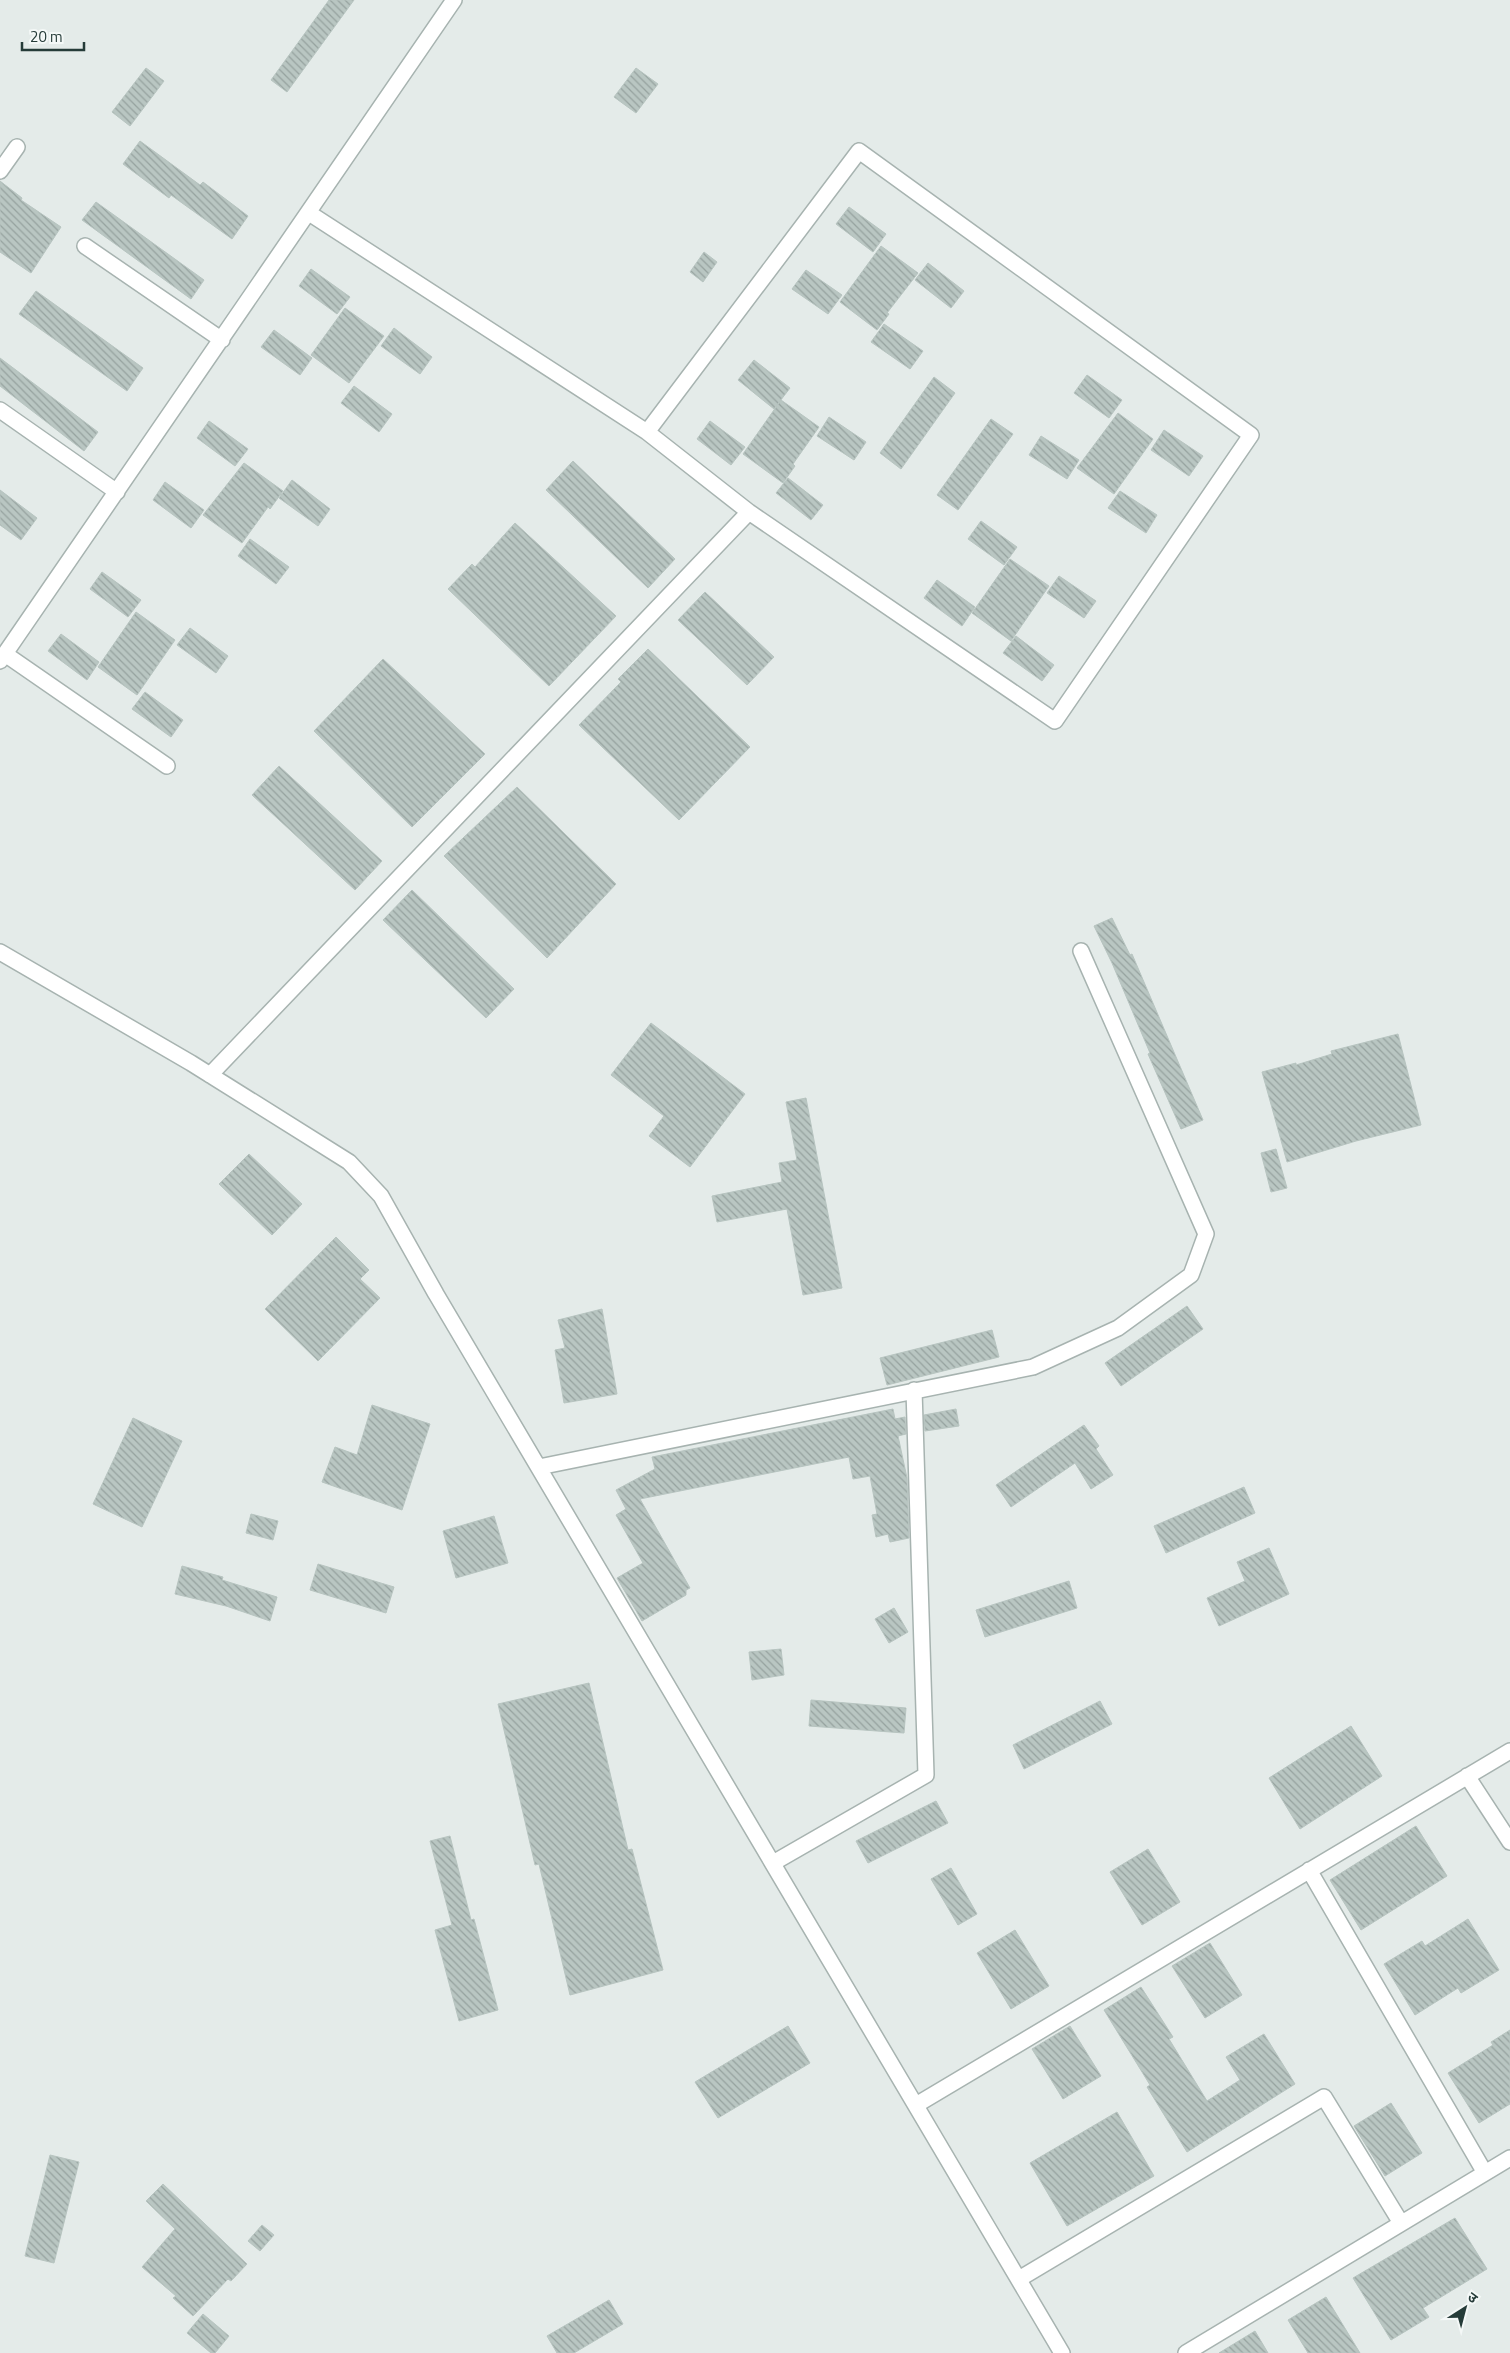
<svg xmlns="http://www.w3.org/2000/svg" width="1510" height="2353" viewBox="0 0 1510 2353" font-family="'Titillium Web','Noto Sans Devanagari',sans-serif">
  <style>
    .building { fill: url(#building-back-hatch); stroke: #b7c4c0 }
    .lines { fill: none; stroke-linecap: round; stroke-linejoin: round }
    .minor-casing { stroke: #a7b3b0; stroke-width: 18 }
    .minor { stroke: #fff; stroke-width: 15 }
  </style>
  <defs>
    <pattern id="building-back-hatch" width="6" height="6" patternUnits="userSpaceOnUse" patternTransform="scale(1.25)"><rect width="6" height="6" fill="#b9c6c2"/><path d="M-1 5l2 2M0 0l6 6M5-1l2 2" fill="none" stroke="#96a29f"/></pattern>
  </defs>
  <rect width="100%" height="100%" fill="#e4ebe9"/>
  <!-- building -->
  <path class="building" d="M329 0H354L287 92 271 80Z
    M146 68 164 81 130 126 112 112Z
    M636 68 658 84 636 113 614 97Z
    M140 141 200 185 203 182 248 216 232 239 171 195 169 198 123 164Z
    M0 181 22 198 21 200 61 227 31 273 0 252Z
    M96 202 204 280 191 299 82 220Z
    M849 207 886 234 873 252 836 224Z
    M881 246 918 273 887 313 889 314 877 330 840 302Z
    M704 252 717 262 703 282 690 272Z
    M928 263 964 291 951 308 915 280Z
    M311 269 350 297 337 314 299 286Z
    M806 270 842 295 828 314 792 289Z
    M36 291 143 368 127 391 19 314Z
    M345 308 384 336 349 383 311 355Z
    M884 324 923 351 910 369 871 342Z
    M394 328 432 357 420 374 381 346Z
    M274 330 312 358 300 375 261 347Z
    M0 358 98 432 84 451 0 386Z
    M754 360 790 388 774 409 738 380Z
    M1087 375 1122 400 1109 418 1074 393Z
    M934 377 955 393 901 469 880 453Z
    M354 386 392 414 379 432 341 403Z
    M781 400 819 427 793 464 795 466 783 483 743 454Z
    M1118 413 1153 439 1114 494 1077 468Z
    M829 417 866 442 854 460 817 436Z
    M991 419 1013 434 958 510 937 495Z
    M209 421 248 449 235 466 197 438Z
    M710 421 745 447 731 465 697 439Z
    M1164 430 1203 456 1189 476 1151 450Z
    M1041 436 1079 460 1067 479 1029 455Z
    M573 461 675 559 648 588 546 490Z
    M244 463 283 491 270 509 268 507 242 543 203 515Z
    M788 478 823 505 811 520 776 493Z
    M292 480 330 509 318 526 279 498Z
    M165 482 204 510 191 528 153 500Z
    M0 490 37 518 21 540 0 525Z
    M1120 491 1157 515 1146 533 1108 508Z
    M981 521 1017 547 1004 565 968 539Z
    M515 523 616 616 549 686 448 589 472 564 475 567Z
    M250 539 289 567 276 584 238 556Z
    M1010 559 1049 586 1011 641 972 613Z
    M102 572 141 600 128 617 90 589Z
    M1059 576 1096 601 1084 618 1047 593Z
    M937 580 975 607 962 626 924 598Z
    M705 592 774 657 747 685 678 620Z
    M136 612 175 640 137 695 98 667Z
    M190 628 228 656 216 673 177 645Z
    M61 634 99 662 87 680 48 651Z
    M1016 636 1054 665 1042 681 1003 653Z
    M648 649 750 747 679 820 579 725 621 682 618 679Z
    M383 659 485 754 412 827 314 731Z
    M145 692 183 720 171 737 132 709Z
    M279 766 382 861 355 890 252 795Z
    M517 787 616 884 547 958 444 856Z
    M412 890 514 989 486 1018 383 920Z
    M1112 918 1130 955 1132 954 1203 1120 1181 1129 1148 1054 1150 1053 1112 963 1094 926Z
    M651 1023 745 1094 690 1167 649 1136 664 1116 611 1075Z
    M1398 1034 1421 1125 1356 1141 1287 1162 1262 1072 1296 1063V1065L1332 1054 1331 1051Z
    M806 1098 842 1288 803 1295 787 1209 717 1222 712 1196 782 1182 779 1163 797 1160 786 1102Z
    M1276 1149 1287 1188 1271 1192 1261 1153Z
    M249 1154 302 1204 272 1235 219 1184Z
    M336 1237 369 1270 360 1279 380 1298 318 1361 265 1309Z
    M1187 1306 1203 1329 1121 1386 1105 1363Z
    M602 1309 617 1394 564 1403 555 1350 565 1348 558 1320Z
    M992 1330 999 1357 887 1385 880 1358Z
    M372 1405 430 1424 402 1510 322 1482 335 1447 357 1455Z
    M893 1409 895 1419 905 1417 906 1434 898 1436 907 1478 909 1538 890 1542 888 1534 876 1537 872 1515 877 1514 870 1476 853 1479 849 1457 640 1499 690 1588 686 1590V1595L642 1621 617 1578 643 1563 616 1515 626 1509 616 1490 655 1469 652 1457Z
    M956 1409 959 1426 925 1431 924 1415Z
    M133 1418 182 1441 142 1527 93 1504Z
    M1084 1425 1099 1446 1096 1449 1113 1475 1091 1489 1075 1463 1011 1507 996 1485Z
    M1244 1487 1255 1513 1166 1553 1154 1526Z
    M251 1514 278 1521 273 1540 246 1533Z
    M494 1516 508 1563 456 1578 443 1531Z
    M1269 1548 1289 1594 1219 1626 1207 1598 1245 1581 1237 1562Z
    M318 1564 394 1587 386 1613 310 1590Z
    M182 1566 223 1577 222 1580 277 1597 270 1621 226 1606 175 1594Z
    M1069 1581 1077 1608 985 1637 976 1610Z
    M894 1608 908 1632 889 1643 875 1619Z
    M781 1649 784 1675 752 1680 749 1652Z
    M589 1683 628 1850 632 1849 663 1970 570 1995 539 1864 535 1865 498 1704Z
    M811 1700 906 1708 904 1733 809 1726Z
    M1100 1701 1112 1724 1024 1769 1013 1745Z
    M1351 1726 1382 1776 1300 1829 1269 1778Z
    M936 1801 948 1823 868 1863 856 1841Z
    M1416 1826 1447 1876 1361 1930 1330 1880Z
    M450 1836 471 1920 474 1919 498 2010 459 2021 435 1930 452 1925 430 1841Z
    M1148 1849 1180 1902 1142 1925 1110 1872Z
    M951 1868 977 1914 958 1925 931 1879Z
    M1468 1919 1499 1970 1461 1993 1458 1988 1415 2015 1384 1964 1422 1941 1425 1946Z
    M1015 1930 1049 1986 1011 2009 977 1953Z
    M1210 1943 1242 1995 1205 2018 1172 1966Z
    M1141 1987 1173 2037 1169 2039 1207 2101 1240 2080 1226 2057 1264 2034 1295 2084 1187 2152 1147 2087 1150 2085 1104 2010Z
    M788 2026 810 2063 718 2118 695 2082Z
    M1070 2026 1101 2076 1063 2099 1032 2049Z
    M1510 2030V2104L1479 2123 1448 2073 1493 2045 1491 2042Z
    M1391 2103 1422 2153 1385 2176 1354 2126Z
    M1117 2112 1154 2176 1067 2226 1030 2163Z
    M50 2155 79 2162 54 2263 25 2256Z
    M163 2184 247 2264 231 2281 228 2279 193 2316 173 2298 176 2296 142 2267 175 2229 146 2201Z
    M1455 2218 1487 2269 1423 2308 1429 2317 1391 2340 1353 2278Z
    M262 2225 274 2235 260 2251 248 2241Z
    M1326 2297 1360 2353H1308L1288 2320Z
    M609 2300 623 2324 574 2353H557L547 2336Z
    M203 2314 229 2336 215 2353H211L187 2333Z
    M1255 2331 1268 2353H1219Z"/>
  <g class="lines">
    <!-- minor casing -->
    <g class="minor-casing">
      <path id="minor" d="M0 171 17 147
        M309 213 647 432 749 512 1055 721 1251 435 859 151 647 432
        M85 246 222 340
        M0 410 117 492
        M5 654 167 766
        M0 661 454 0
        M0 952 191 1063 349 1162 381 1196 436 1294 1062 2353
        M210 1075 749 512
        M539 1467 1033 1367 1118 1328 1191 1275 1206 1234 1081 951
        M1467 1776 1510 1842
        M773 1863 926 1775 914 1390
        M1309 1870 1485 2173
        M916 2105 1510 1751
        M1019 2279 1324 2097 1401 2223
        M1186 2353 1510 2158"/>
    </g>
    <!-- minor -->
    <use href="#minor" class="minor"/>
  </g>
  <!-- north arrow -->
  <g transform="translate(1465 2308) rotate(36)" stroke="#f4f8f7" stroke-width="4" paint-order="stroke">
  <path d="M0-4L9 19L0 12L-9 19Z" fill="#253b38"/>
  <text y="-8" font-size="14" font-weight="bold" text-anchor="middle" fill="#253b38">उ</text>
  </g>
  <!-- scale -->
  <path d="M22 42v8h62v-8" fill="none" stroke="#253b38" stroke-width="2.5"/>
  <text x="30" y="42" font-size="15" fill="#253b38" stroke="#f4f8f7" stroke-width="4" paint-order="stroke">20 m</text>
</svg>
